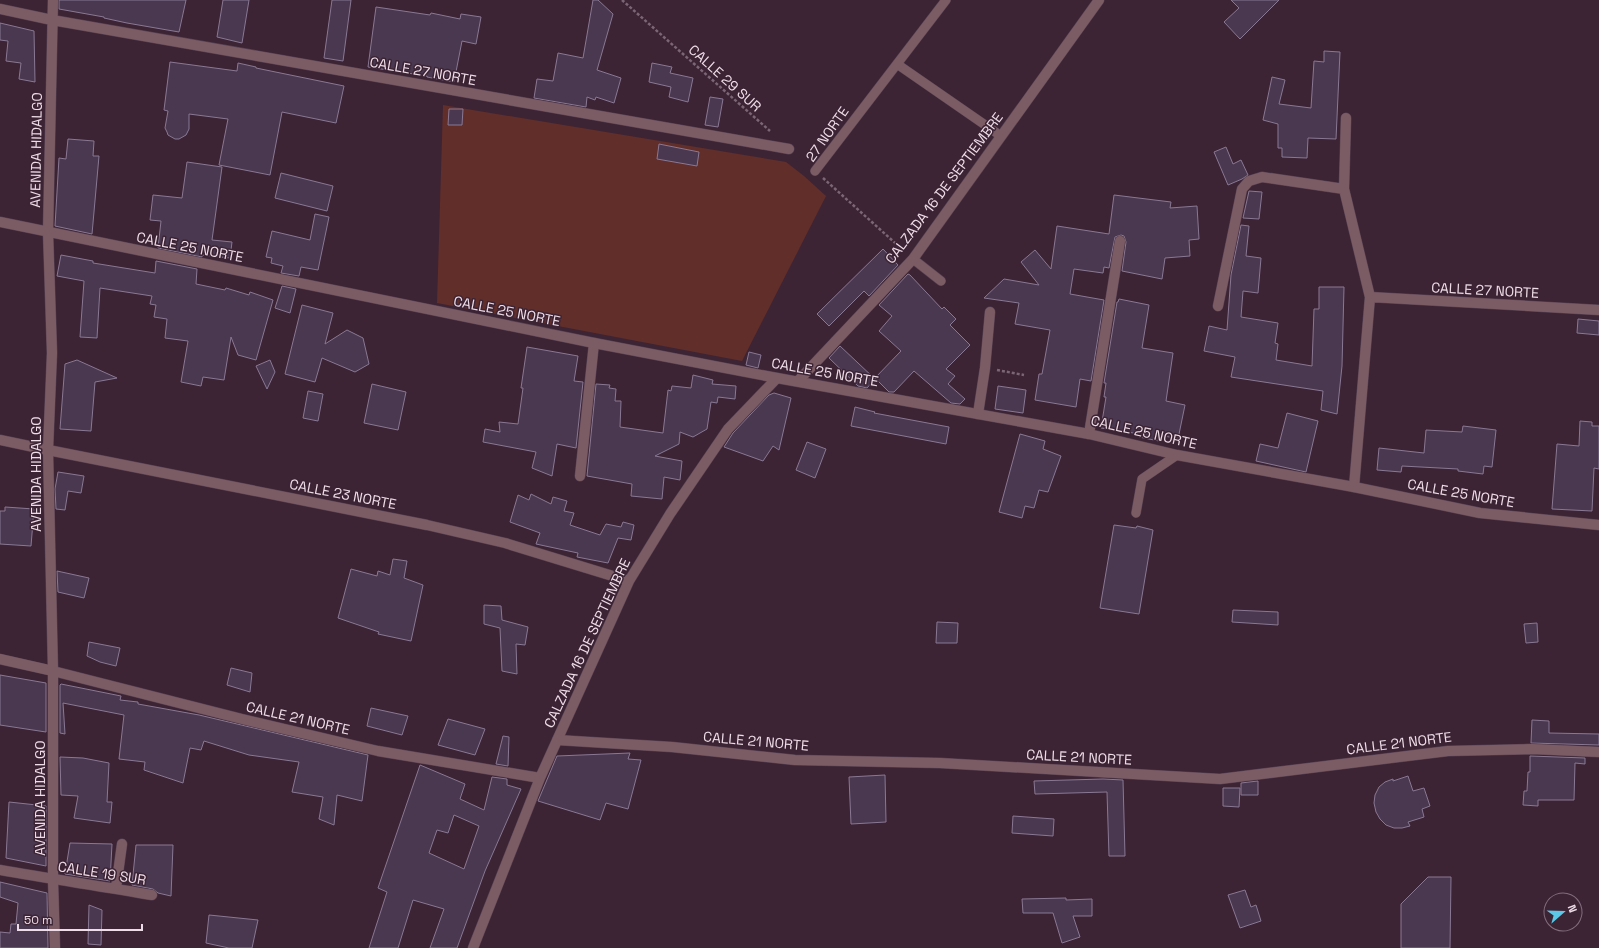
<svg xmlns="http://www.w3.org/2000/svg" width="1599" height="948" viewBox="0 0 1599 948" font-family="'Space Grotesk',sans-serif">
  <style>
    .green { fill: #612e2a }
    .building { fill: #493850; stroke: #8a7893; fill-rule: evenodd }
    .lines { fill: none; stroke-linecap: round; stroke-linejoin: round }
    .service-casing { stroke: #584252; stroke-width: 10 }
    .minor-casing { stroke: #584252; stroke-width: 11 }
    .tertiary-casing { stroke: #584252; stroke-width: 11 }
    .path { stroke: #7b6675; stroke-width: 2.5; stroke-dasharray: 3 2; stroke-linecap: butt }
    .service { stroke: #7c5c64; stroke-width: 9 }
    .minor { stroke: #7c5c64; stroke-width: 10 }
    .tertiary { stroke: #7c5c64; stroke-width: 10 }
    .labels { text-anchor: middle; stroke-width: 3; stroke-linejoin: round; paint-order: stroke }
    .street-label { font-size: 14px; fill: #eedde8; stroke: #3c2435 }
  </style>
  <rect width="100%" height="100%" fill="#3c2435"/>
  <!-- green -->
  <path class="green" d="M443 105 786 162 804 176 826 196 742 361 437 303Z"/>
  <!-- building -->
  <path class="building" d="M59 0H186L179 32 127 23 104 18V17L59 9Z
    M223 0H249L242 43 217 37Z
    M332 0H351L343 61 324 58Z
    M593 0H598L613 14 597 70 621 78 614 103 596 97 595 100 587 97 586 107 534 98 537 79 553 81 558 53 583 58Z
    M1231 0H1279L1240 39 1224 22 1239 8Z
    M376 7 430 15 431 13 460 19 461 14 481 17 476 44 462 41 454 82 427 77V76L368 67Z
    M0 23 34 31 35 82 19 79 21 63 6 61 8 41 0 40Z
    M1324 51 1340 52 1336 139 1308 138 1307 158 1282 157V148H1278V124L1263 120 1272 77 1285 80 1279 104 1311 108 1314 61 1324 62Z
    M170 62 237 71 238 63 256 67V68L344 86 336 123 282 112 270 175 219 165 228 119 189 114V129L186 135 179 139H175L168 135 167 132 165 128 168 111 164 110Z
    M652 63 672 67 670 73 693 78 688 102 669 97 671 87 649 82Z
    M710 97 723 99 718 127 705 125Z
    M449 109H463L462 125H448Z
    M68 139 94 141 93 156H99L92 234 55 226 59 158 66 159Z
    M659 144 699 152 697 166 657 159Z
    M1226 147 1233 164 1241 160 1248 175 1242 179 1228 185 1214 152Z
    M187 162 222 167 212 240 232 242 230 258 202 255V257L158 248 161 221 150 220 153 195 182 198Z
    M281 173 333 186 327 211 275 198Z
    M1249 191 1262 192 1259 219 1243 218Z
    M1114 195 1171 202 1170 208 1197 206 1199 239 1189 240 1190 256 1165 258 1162 279 1122 271 1126 242 1124 236 1121 235 1115 237 1109 268 1104 267 1103 273 1074 269 1070 294 1104 300 1091 381 1080 379 1076 407 1035 400 1039 374H1042L1050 330 1015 324 1019 303 984 298 1004 279 1039 285 1021 262 1035 250 1051 269 1057 226 1109 234Z
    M315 214 329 217 318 270 301 267 299 276 281 273 283 266 271 263 272 258 266 257 272 231 310 240Z
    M1241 225 1249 226 1246 256 1261 258 1258 293 1243 291 1241 317 1278 323 1275 343 1278 344 1276 360 1312 366 1314 309H1319V287H1344L1342 366 1337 414 1321 410 1323 391 1231 377 1235 357 1204 351 1209 326 1227 330 1231 275Z
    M883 249 898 265 869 296 864 291 829 326 817 314Z
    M61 255 93 261V263L155 273 156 261 197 269 196 284 225 290 226 288 249 295 250 292 273 300 256 360 238 355 231 337 224 380 203 377 201 386 181 382 188 341 165 338 167 319 154 317 156 305 150 304 152 296 100 288 97 338 80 337 84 281 57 276Z
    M908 274 910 275 942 309 944 307 956 319 950 325 970 345 946 369 955 376 948 384 965 399 960 404 951 403 914 371 894 392H889L875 378 901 351 879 331 892 316 879 305Z
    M282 286 296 289 290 313 275 308Z
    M1119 299 1149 305 1142 348 1173 353 1166 401 1185 405 1178 439 1160 435 1159 441 1139 437 1140 434 1101 428 1106 397H1104L1106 383H1104L1117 302H1118Z
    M302 305 333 313 325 344 347 330 363 338 369 364 355 372 322 358 315 382 285 374Z
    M1578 319 1599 321V335L1577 333Z
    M840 346 875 379 867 388 858 386 829 358Z
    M527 347 578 356 574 381 583 382 576 448 557 444 552 476 532 468 536 452 483 442 485 429 500 432 499 422 518 424 523 388H521Z
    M749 352 761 355 758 368 746 365Z
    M77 360 117 378 95 382 91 431 60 429 65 364Z
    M270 360 275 372 267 389 256 366Z
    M693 375 713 380 712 384 736 386 735 399 718 397 717 403 711 402 707 429 693 437 680 432 679 444 655 456 682 461 680 480 664 477 662 499 631 496 632 484 587 476 596 384 610 385 609 388 616 389 615 401H621L620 427 663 433 668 390 671 391 672 386 691 388Z
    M372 384 406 392 398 430 364 423Z
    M998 386 1026 390 1023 413 995 409Z
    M308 391 323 394 318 421 303 418Z
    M774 393 791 398 779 450 773 446 763 461 724 447 733 433 769 395Z
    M855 407 875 412 874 413 949 427 946 444 851 426Z
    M1287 413 1318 421 1306 472 1256 461 1260 444 1278 448Z
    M1580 421 1592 422V426H1599V469L1594 468 1592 511 1552 509 1557 444 1579 446Z
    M1463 426 1496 430 1492 467 1484 466 1483 474 1458 471V469L1402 466 1401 472 1377 470 1379 448 1424 453 1426 430 1462 432Z
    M1020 434 1045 441 1043 449 1061 456 1048 492 1039 490 1034 508 1025 506 1022 518 999 512Z
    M807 442 826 449 815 478 796 470Z
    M58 472 84 476 81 493 68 491 65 510 56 509 55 489Z
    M531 494 551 504 553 497 567 501 564 511 574 513 570 525 600 535 606 524 621 527 623 522 634 525 631 540 618 538 608 563 577 557 578 553 536 544 540 533 510 522 518 495 529 500Z
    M5 507 34 509 31 546 0 544V511H5Z
    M1114 525 1136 528 1137 526 1153 530 1139 614 1100 608Z
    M393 559 407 561 404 578 423 585 411 641 378 634 379 632 338 618 351 569 377 576 378 571 390 575Z
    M57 571 89 578 84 598 58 592Z
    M484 605 501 606 502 620 528 627 525 645 516 644 517 674 502 671 500 628 484 624Z
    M1233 610 1278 612V625L1232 622Z
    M937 622 958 623 957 643H936Z
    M1537 623 1538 642 1526 643 1524 624Z
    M89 642 120 648 116 666 100 662 87 656Z
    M231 668 252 673 250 692 227 685Z
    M0 675 46 683V732L0 725Z
    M61 684 121 696 120 700 138 702V704L199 715 368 755 362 801 337 795 334 825 319 819 323 797 292 792 299 762 249 755 204 741 201 750 190 748 183 783 144 770 145 762 119 759 124 715 63 703 65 734 60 733V685Z
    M371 708 408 716 402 735 367 726Z
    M448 719 485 729 475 755 438 745Z
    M1532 720 1549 721V733L1599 734V745L1531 743Z
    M503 736 509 737 508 766 496 764Z
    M630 753 628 759 641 760 628 809 606 803 600 820 538 801 557 756Z
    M1530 756 1585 758V764L1575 763 1574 800H1538V806L1523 805 1524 791H1527L1528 772H1530Z
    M60 757 83 758 109 763 107 802H112L110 823 74 818 78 796 61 795Z
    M420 765 465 784 460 799 484 810 492 777 507 779V785L521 789 485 871 457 948H430L444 909 413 900 398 948H369L387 892 378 888ZM454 815 479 826 464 869 429 853 437 830 448 833Z
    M885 775 886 822 851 824 849 777Z
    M1408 776 1413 791 1424 788 1430 806 1422 809 1424 817 1408 822 1410 826 1402 828H1394L1386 825 1380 819 1376 812 1374 803 1375 795 1379 787 1385 782 1393 779V781Z
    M1103 779 1123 780 1125 856H1109L1107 792 1035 794 1034 781Z
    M1258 781V795H1241V783Z
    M1223 788H1240L1239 807 1223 806Z
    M9 802 46 806V866L6 858Z
    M1013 816 1054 819 1053 836 1012 833Z
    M70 843 112 844 110 881 65 874Z
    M136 845H173L171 896 158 893 153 889 132 885Z
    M1428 877H1451L1450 948H1401V904Z
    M0 882 47 893 48 948H0V932L10 933 11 924H16L18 903 0 897Z
    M1245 890 1251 907 1256 905 1261 921 1240 928 1228 895Z
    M1066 898V900L1092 899V916H1073L1080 937 1062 943 1053 913H1023L1022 899Z
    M89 905 102 910 101 945 88 944Z
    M209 915 258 920 252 948H229L206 943Z"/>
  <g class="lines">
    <!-- service casing -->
    <g class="service-casing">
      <path id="service" d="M897 64 1001 136
        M815 171 946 0
        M913 259 941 281
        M1136 513 1142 479 1177 455"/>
    </g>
    <!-- minor casing -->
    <g class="minor-casing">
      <path id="minor" d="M0 9 52 20 789 149
        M1346 118 1344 189 1370 297 1354 487
        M48 232 53 0
        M1370 297 1599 310
        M1218 306 1242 189 1249 181 1262 177 1344 189
        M798 381 913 259 1099 0
        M978 414 985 368 990 312
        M1089 434 1120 241
        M0 440 48 450 427 525 505 543 629 581
        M580 476 594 343
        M0 659 53 671 242 719 378 751 540 778
        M557 740 672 747 795 760 940 763 1220 779 1448 751 1532 749 1599 752
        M0 870C50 879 101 886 152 895
        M116 888 122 844
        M473 948 540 778 629 581 670 514 728 429 777 378"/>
    </g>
    <!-- tertiary casing -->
    <g class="tertiary-casing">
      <path id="tertiary" d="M0 222 594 343 777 378 1089 434 1177 455 1354 487 1480 513 1599 525
        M48 232 52 353 48 450 53 671V880L55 948"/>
    </g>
    <!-- path -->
    <path class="path" d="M622 0 770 131
      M823 178 904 251
      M997 370 1024 375"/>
    <!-- service -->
    <use href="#service" class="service"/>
    <!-- minor -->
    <use href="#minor" class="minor"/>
    <!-- tertiary -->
    <use href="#tertiary" class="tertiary"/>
  </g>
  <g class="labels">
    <!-- street labels -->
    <g class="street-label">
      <text transform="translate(423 71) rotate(10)" y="5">CALLE 27 NORTE</text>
      <text transform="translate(725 78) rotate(42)" y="5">CALLE 29 SUR</text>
      <text transform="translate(827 134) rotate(-55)" y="5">27 NORTE</text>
      <text transform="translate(36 150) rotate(-89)" y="5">AVENIDA HIDALGO</text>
      <text transform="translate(944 188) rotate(-53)" y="5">CALZADA 16 DE SEPTIEMBRE</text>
      <text transform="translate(190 247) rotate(11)" y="5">CALLE 25 NORTE</text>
      <text transform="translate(1485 290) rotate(3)" y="5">CALLE 27 NORTE</text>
      <text transform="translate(507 311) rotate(11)" y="5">CALLE 25 NORTE</text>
      <text transform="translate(825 372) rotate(10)" y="5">CALLE 25 NORTE</text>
      <text transform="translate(1144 432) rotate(13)" y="5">CALLE 25 NORTE</text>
      <text transform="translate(36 474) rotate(-90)" y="5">AVENIDA HIDALGO</text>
      <text transform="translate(1461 493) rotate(10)" y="5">CALLE 25 NORTE</text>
      <text transform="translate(343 494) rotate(11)" y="5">CALLE 23 NORTE</text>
      <text transform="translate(587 643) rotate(-65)" y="5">CALZADA 16 DE SEPTIEMBRE</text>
      <text transform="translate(298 718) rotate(13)" y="5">CALLE 21 NORTE</text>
      <text transform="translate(756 741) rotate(5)" y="5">CALLE 21 NORTE</text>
      <text transform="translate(1399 743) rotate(-7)" y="5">CALLE 21 NORTE</text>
      <text transform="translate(1079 757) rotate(3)" y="5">CALLE 21 NORTE</text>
      <text transform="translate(40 798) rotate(-90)" y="5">AVENIDA HIDALGO</text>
      <text transform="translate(102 873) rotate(9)" y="5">CALLE 19 SUR</text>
    </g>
  </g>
  <!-- north arrow -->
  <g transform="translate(1563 912) rotate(70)"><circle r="19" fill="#3c2435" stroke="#836e7d"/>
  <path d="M0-3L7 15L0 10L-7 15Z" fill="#5cc7e7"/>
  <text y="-6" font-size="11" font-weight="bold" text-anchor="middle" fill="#eedde8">N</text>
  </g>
  <!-- scale -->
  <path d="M18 924v6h124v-6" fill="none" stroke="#eedde8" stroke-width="2"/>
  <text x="24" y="924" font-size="12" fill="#eedde8" stroke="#3c2435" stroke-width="3" paint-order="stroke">50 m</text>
</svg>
